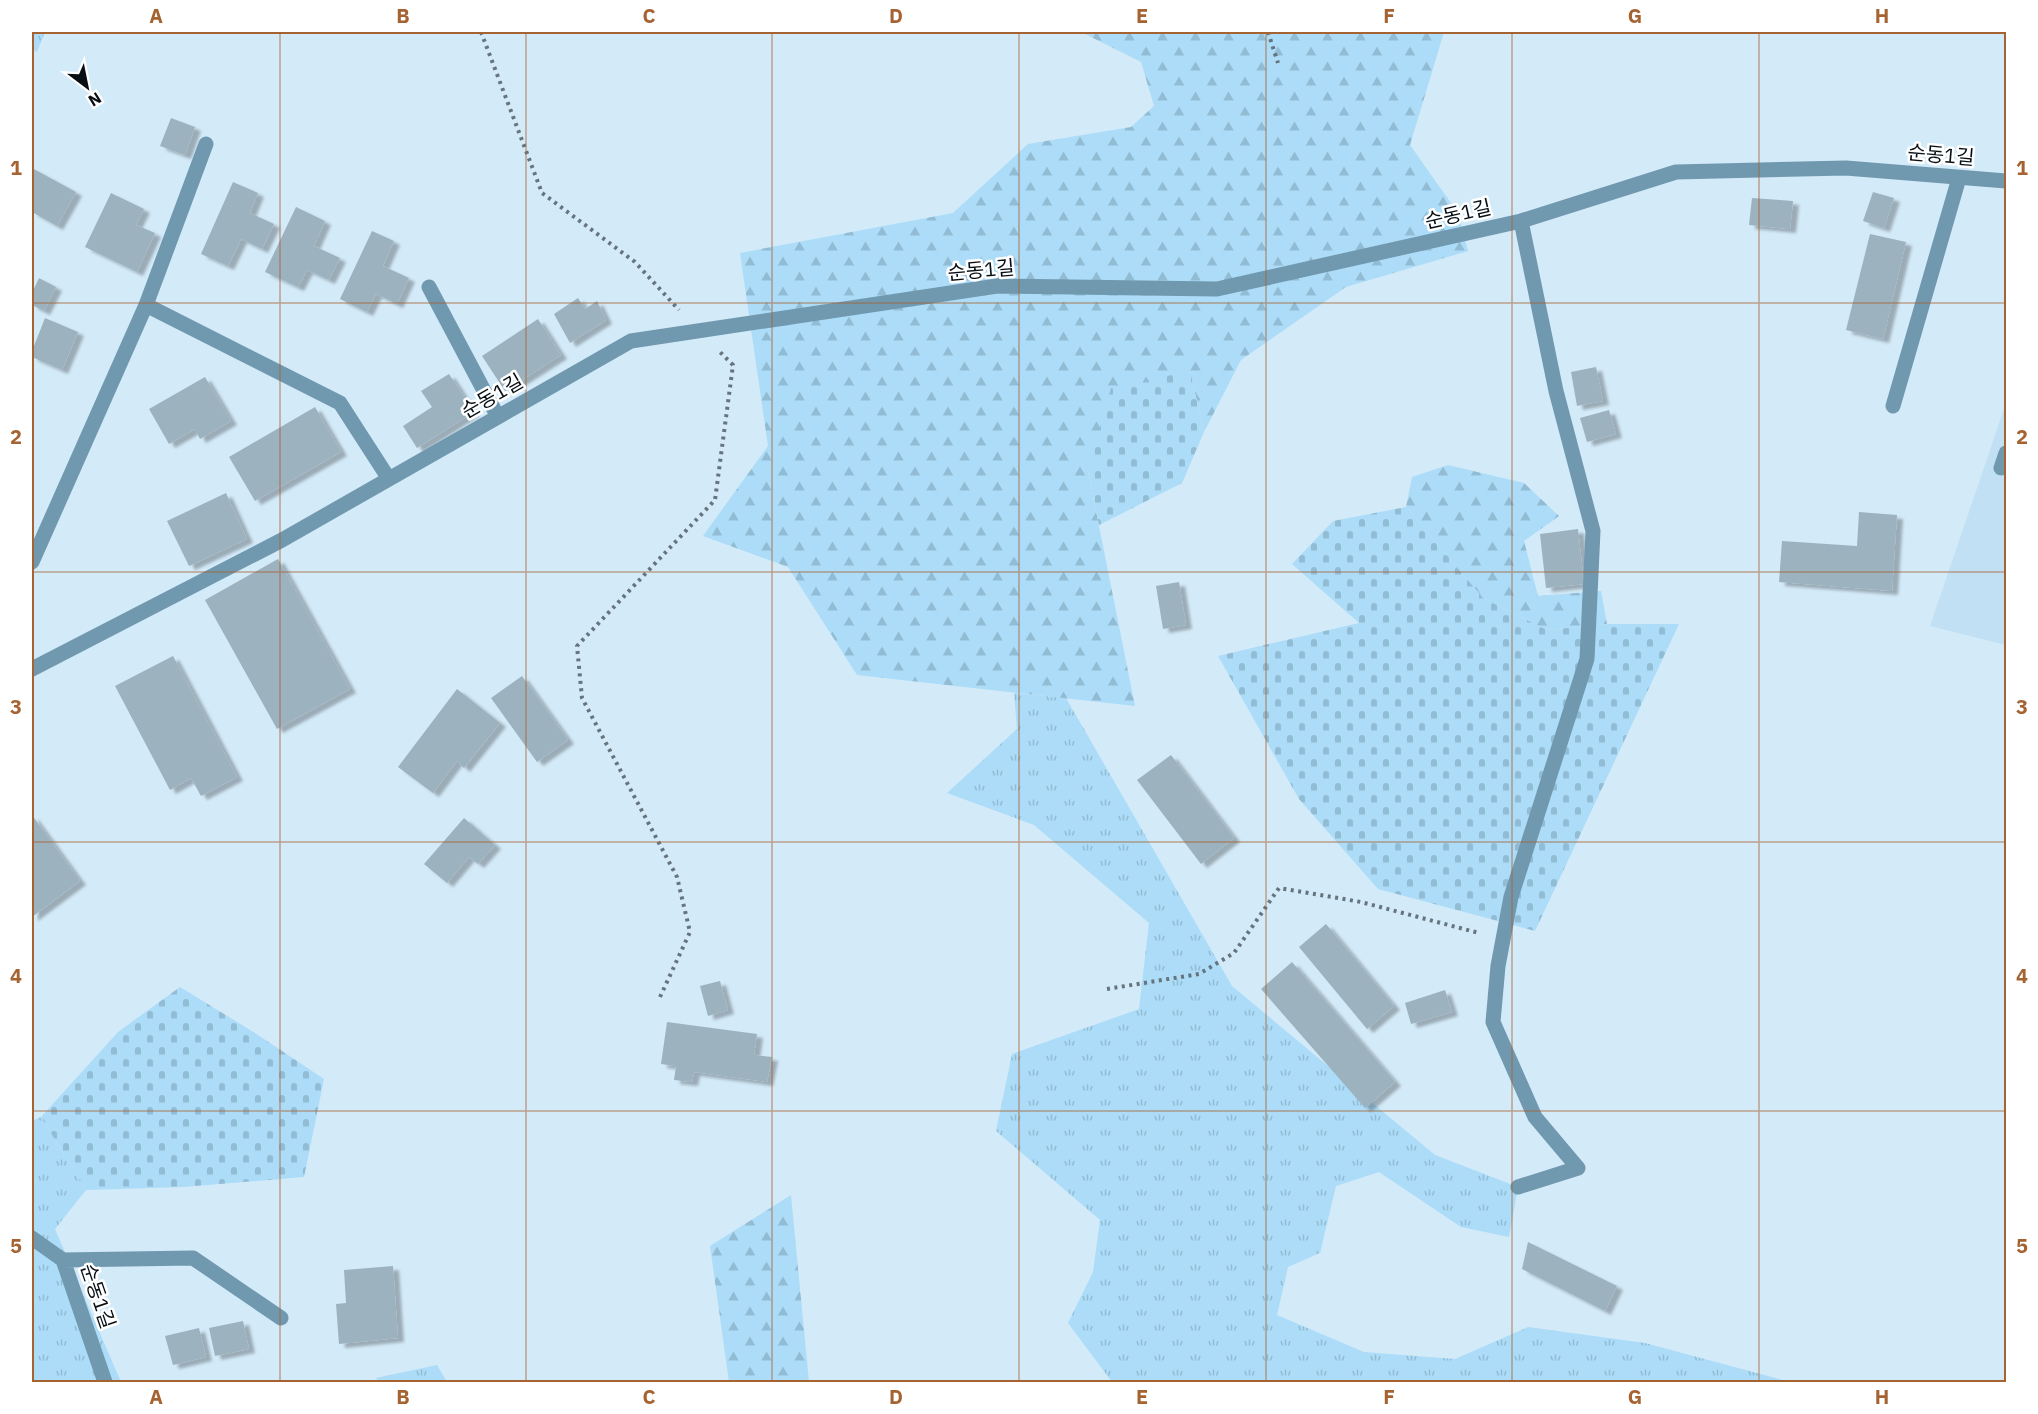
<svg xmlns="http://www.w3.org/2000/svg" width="2038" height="1414" viewBox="0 0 2038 1414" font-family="'IBM Plex Sans','Noto Sans KR',sans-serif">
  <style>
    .built { fill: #c2e0f3 }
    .grass { fill: url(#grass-tufts) }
    .forest { fill: url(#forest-firs) }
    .cemetery { fill: url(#cemetery-stones) }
    .building { fill: #9cb2bf; filter: url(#shadow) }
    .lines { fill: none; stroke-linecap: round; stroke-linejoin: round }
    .path { stroke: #65747d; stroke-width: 4; stroke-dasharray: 3 4.5; stroke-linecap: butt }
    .minor { stroke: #7098af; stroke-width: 15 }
    .grid { fill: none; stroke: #a66332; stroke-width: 1.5; stroke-opacity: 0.55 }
    .labels { text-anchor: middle; stroke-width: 5; stroke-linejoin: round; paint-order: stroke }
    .street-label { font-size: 20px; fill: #080f14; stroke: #fff }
    .neatline { fill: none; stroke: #a66332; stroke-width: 2 }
    .grid-label { font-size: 20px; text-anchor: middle; font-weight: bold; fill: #a66332 }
  </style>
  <defs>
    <pattern id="grass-tufts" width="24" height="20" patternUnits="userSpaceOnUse" patternTransform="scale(1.5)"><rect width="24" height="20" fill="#acdcf8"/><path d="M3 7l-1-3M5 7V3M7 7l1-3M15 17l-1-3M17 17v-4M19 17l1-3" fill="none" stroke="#92bcd4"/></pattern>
    <pattern id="forest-firs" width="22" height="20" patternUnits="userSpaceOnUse" patternTransform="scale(1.5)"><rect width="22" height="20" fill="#acdcf8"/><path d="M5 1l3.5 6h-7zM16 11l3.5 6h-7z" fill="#92bcd4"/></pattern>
    <pattern id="cemetery-stones" width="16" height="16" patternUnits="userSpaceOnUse" patternTransform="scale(1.5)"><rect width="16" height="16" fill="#acdcf8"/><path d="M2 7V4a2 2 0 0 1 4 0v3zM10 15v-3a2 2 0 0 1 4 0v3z" fill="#92bcd4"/></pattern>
    <filter id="shadow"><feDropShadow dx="6" dy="4" stdDeviation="1.5" flood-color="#0004"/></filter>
  </defs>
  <rect width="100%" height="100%" fill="#d3eaf8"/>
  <!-- built -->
  <path class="built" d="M2006 403V645L1930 626Z"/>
  <!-- grass -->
  <path class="grass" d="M32 32H45L37 52 32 49Z
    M1014 693 1066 698 1232 986 1435 1155 1518 1187 1509 1237 1461 1227 1379 1172 1336 1186 1320 1253 1288 1267 1277 1315 1364 1352 1455 1359 1528 1327 1645 1343 1790 1382H1112L1068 1323 1093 1272 1100 1220 996 1131 1012 1054 1139 1009 1149 923 1034 825 947 793 1017 729Z
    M41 1117 86 1190 55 1229 121 1382H32V1121Z
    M437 1365 447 1382H379L376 1378Z"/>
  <!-- forest -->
  <path class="forest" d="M1081 32H1444L1410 145 1458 213 1468 251 1346 287 1241 360 1204 432 1190 371 1088 471 1135 706 857 675 788 567 703 536 768 446 740 253 953 213 1028 144 1131 127 1154 106 1141 62Z
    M1448 465 1524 483 1559 516 1524 541 1538 596 1601 591 1607 624 1547 630 1483 598 1406 507 1412 477Z
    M791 1195 809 1382H729L710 1246Z"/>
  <!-- cemetery -->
  <path class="cemetery" d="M1190 371 1204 432 1182 483 1099 525 1088 471 1111 388Z
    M1406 507 1483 598 1547 630 1607 624H1679L1535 931 1378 889 1299 799 1218 656 1359 623 1292 564 1333 521Z
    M180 987 255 1033 324 1079 304 1177 183 1187 86 1190 41 1117 118 1032Z"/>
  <!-- building -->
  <path class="building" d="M171 118 195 127 185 155 160 146Z
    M32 168 76 192 57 226 32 212Z
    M233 182 258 193 250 213 274 224 262 249 241 239 228 266 201 254Z
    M1873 192 1894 198 1884 228 1863 221Z
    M111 193 144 209 136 225 155 233 137 272 85 247Z
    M1752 198 1793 201 1790 229 1749 225Z
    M296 207 325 221 314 246 340 258 329 280 307 270 298 287 265 272Z
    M372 231 394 241 383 266 409 278 397 304 376 294 367 312 340 299Z
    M1870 234 1906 242 1883 339 1846 330Z
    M39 278 56 287 44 311 32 305V293Z
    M578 298 585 309 597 301 606 320 570 343 554 314Z
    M45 318 78 332 62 370 32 357V351Z
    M538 319 561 355 505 391 482 356Z
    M1596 367 1603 401 1577 406 1571 372Z
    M449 374 474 412 417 448 403 426 432 407 421 391Z
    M205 377 231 421 200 439 195 429 169 444 149 409Z
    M315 407 341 452 255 501 229 457Z
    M1609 410 1616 434 1587 442 1580 418Z
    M226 493 247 539 189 566 167 521Z
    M1859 512 1897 515 1892 591 1779 582 1782 541 1857 546Z
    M1578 529 1584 584 1546 588 1540 534Z
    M278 559 350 689 277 729 205 600Z
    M1179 582 1186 625 1163 629 1156 586Z
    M173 656 237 777 201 796 191 778 170 790 115 686Z
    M522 676 568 740 537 762 491 698Z
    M457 689 500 723 464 768 457 761 433 793 398 767Z
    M1171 755 1234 838 1201 864 1137 780Z
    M32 815 80 881 32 917Z
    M464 818 495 845 478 864 469 857 447 883 424 864Z
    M1326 924 1394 1006 1367 1029 1299 947Z
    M1292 962 1395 1082 1365 1108 1261 989Z
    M720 981 728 1010 708 1016 700 986Z
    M1445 990 1452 1012 1411 1024 1405 1003Z
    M667 1022 757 1034 754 1055 772 1057 767 1082 694 1072 692 1082 674 1080 676 1066 661 1064Z
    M1528 1242 1617 1286 1605 1311 1522 1269Z
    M393 1266 398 1338 339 1344 336 1304 346 1303 344 1270Z
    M243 1321 249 1349 215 1356 209 1328Z
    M199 1328 206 1357 173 1365 165 1336Z"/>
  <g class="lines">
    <!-- path -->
    <path class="path" d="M481 32 542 193 635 262 679 310
      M1268 32 1278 63
      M1107 989 1199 974 1234 953 1279 888 1361 902 1479 933
      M660 997 690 932 677 877 582 698 577 646 715 500 733 365 720 352"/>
    <!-- minor -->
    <path class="minor" d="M429 287 498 417
      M146 305 340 403 389 479
      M1893 406 1959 178
      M2001 468 2006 453
      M32 562 146 305 206 144
      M32 669 282 540 631 341 997 286 1217 289 1521 221 1676 172 1846 168 2006 181
      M1518 1187 1578 1168 1535 1117 1493 1022 1498 966 1511 897 1587 659 1593 531 1556 391 1521 221
      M32 1238 63 1260 105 1382
      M63 1260 193 1258 281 1318"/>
  </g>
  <!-- grid -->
  <path class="grid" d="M280 32V1382M526 32V1382M772 32V1382M1019 32V1382M1266 32V1382M1512 32V1382M1759 32V1382M32 303H2006M32 572H2006M32 842H2006M32 1111H2006"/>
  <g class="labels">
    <!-- street labels -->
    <g class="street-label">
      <text transform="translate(1941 155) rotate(5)" y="7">순동1길</text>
      <text transform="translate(1458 214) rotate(-13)" y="7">순동1길</text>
      <text transform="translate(981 270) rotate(-5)" y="7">순동1길</text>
      <text transform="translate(492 396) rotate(-30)" y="7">순동1길</text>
      <text transform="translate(98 1296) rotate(71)" y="7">순동1길</text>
    </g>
  </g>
  <!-- border -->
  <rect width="2038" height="1414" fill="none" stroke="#ffffff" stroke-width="66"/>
  <!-- north arrow -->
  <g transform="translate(87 87) rotate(148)" stroke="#ffffff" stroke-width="4.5" paint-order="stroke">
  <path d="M0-4.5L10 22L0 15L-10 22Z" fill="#080f14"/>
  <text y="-9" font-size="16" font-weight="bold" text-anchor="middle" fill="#080f14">N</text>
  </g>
  <rect x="33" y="33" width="1972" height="1348" class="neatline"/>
  <g class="grid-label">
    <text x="156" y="23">A</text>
    <text x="403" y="23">B</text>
    <text x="649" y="23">C</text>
    <text x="896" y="23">D</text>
    <text x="1142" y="23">E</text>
    <text x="1389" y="23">F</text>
    <text x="1635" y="23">G</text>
    <text x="1882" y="23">H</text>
    <text x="16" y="175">1</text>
    <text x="2022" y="175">1</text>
    <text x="16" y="444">2</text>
    <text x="2022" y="444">2</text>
    <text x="16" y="714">3</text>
    <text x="2022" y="714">3</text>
    <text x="16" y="983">4</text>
    <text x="2022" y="983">4</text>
    <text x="16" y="1253">5</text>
    <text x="2022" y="1253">5</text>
    <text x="156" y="1404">A</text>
    <text x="403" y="1404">B</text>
    <text x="649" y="1404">C</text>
    <text x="896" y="1404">D</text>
    <text x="1142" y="1404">E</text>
    <text x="1389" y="1404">F</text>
    <text x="1635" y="1404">G</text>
    <text x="1882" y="1404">H</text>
  </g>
</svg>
